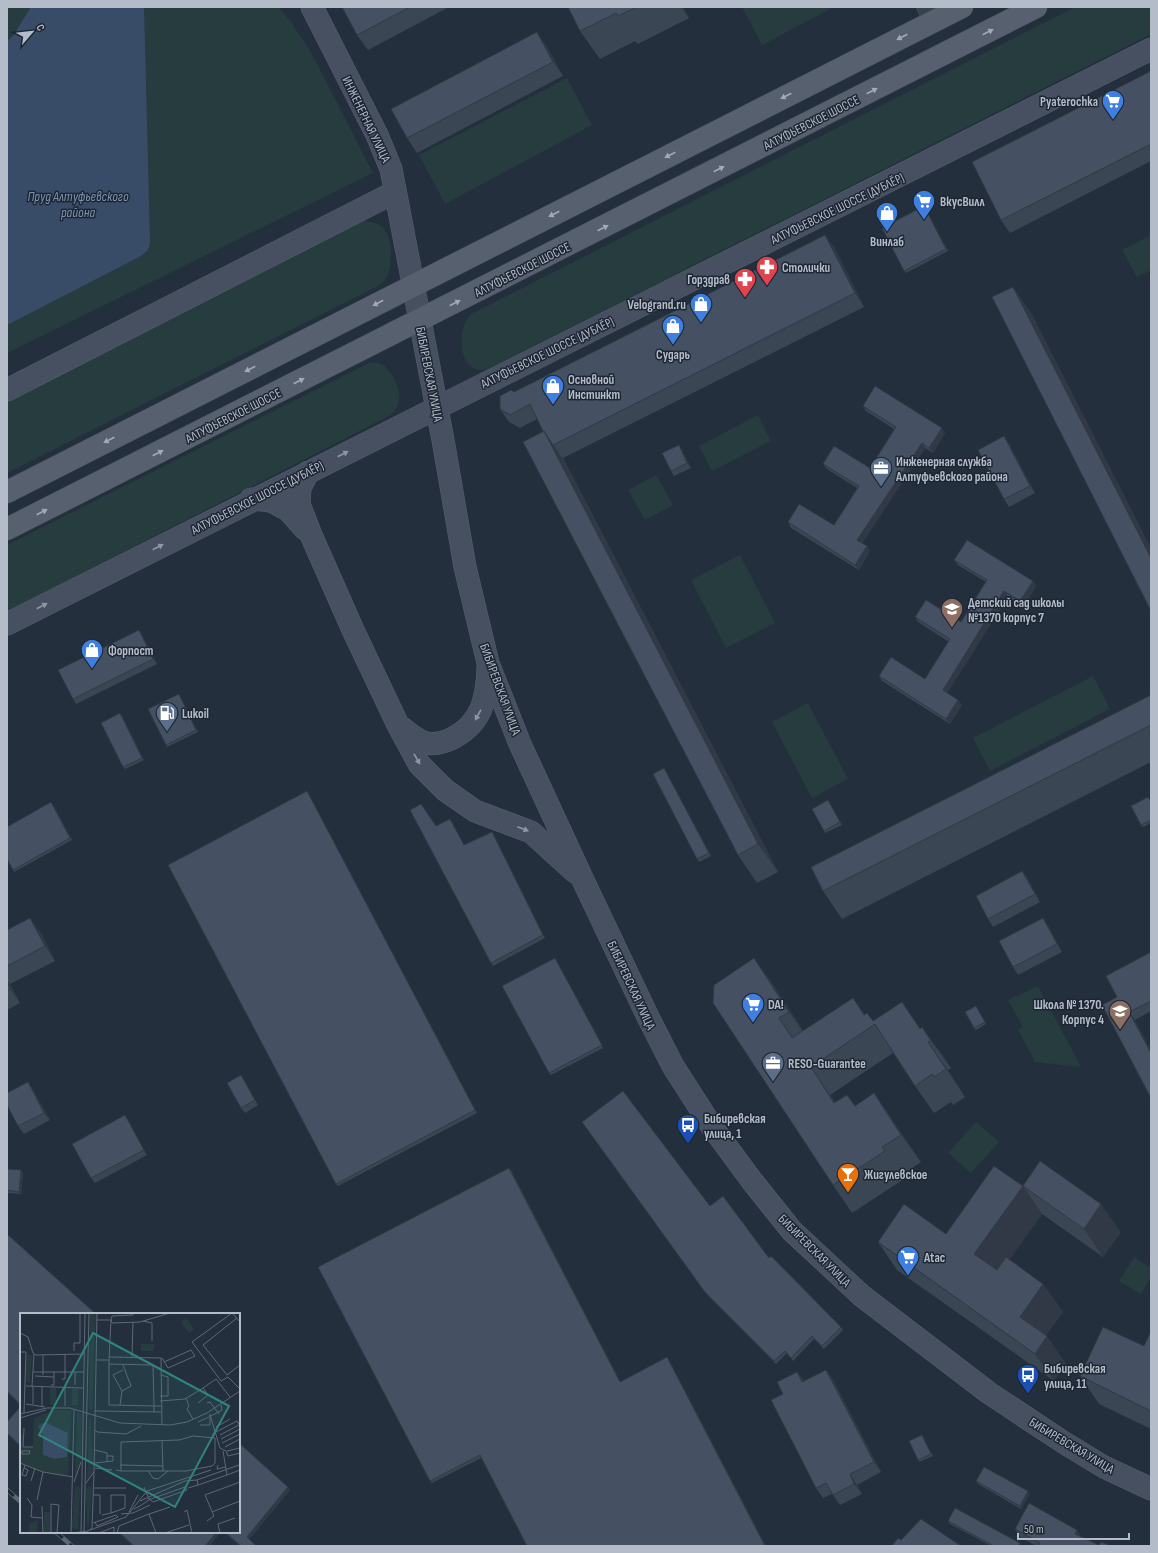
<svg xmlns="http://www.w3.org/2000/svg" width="1158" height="1553" viewBox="0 0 1158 1553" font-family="'Sofia Sans Condensed',sans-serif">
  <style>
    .green { fill: #263c3f }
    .water { fill: #394c67 }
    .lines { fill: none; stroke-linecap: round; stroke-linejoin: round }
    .street-casing { stroke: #565f6c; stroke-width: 17 }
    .secondary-casing { stroke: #565f6c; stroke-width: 23 }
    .primary-casing { stroke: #414a57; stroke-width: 23 }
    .street { stroke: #38414e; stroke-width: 16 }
    .secondary { stroke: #465061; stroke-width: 22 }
    .primary { stroke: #56606e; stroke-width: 22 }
    .rail-casing { stroke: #5a6575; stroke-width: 4.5 }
    .rail { stroke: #1d2633; stroke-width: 3; stroke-dasharray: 9; stroke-linecap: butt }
    .wall { fill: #3b4654 }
    .shaded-wall { fill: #303945 }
    .building { fill: #455162; stroke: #303945 }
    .oneway { fill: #a1aab7 }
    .oneway2 { fill: #8e96a5 }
    .labels { text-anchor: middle; stroke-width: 3; stroke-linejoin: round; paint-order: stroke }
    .poi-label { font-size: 13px; font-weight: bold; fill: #b4bcc9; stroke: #1d2633; text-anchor: start }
    .street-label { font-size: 13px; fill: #b4bcc9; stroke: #1d2633 }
    .water-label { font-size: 14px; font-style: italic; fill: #7c92b1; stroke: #1d2633 }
    .inset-road { fill: none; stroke: #5e6776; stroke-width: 1 }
    .view { fill: #308480; fill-opacity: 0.15; stroke: #308480; stroke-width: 2 }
    .inset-edge { fill: none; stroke: #b4bcc9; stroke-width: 2 }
  </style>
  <rect width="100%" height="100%" fill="#242f3e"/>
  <!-- green -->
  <path class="green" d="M7 7H279L291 22 311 52 373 173 7 353Z
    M742 7H834L762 45Z
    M1075 7H1151V34L490 368C458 380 455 330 471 314Z
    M567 78 592 125 445 204 419 155Z
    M363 221C385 221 391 236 391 255 390 269 390 278 378 286L7 473V402L348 226Z
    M1151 235V270L1137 277 1122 250Z
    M369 363C372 363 376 362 379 363 392 368 403 391 398 404 397 408 394 412 391 415L7 612V545Z
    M758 415 771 441 712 471 699 446Z
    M656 475 673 505 645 520 628 490Z
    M740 555 775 623 726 648 691 580Z
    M1093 676 1110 709 990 771 973 738Z
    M808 703 848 779 812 798 772 722Z
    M1038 986 1081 1067 1035 1062 1018 1030 1023 1027 1008 1000Z
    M976 1122 999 1142 971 1173 948 1153Z
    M1134 1257 1151 1268V1277L1141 1294 1119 1281Z"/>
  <!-- water -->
  <path class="water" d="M31 7H144L150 243 148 250 141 256 7 325V41L13 36Z"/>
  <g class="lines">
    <!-- street casing -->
    <g class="street-casing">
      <path id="street" d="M925 7 932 22"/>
    </g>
    <!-- secondary casing -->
    <g class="secondary-casing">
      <path id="secondary" d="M312 7 377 135 391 169 443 440 465 567 488 663 520 744 582 878 647 1015 673 1066 710 1124 752 1181 792 1231 862 1296 989 1393 1063 1442 1104 1467 1151 1489
        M7 390 395 192
        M308 472 300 488 299 504 311 535 353 630 398 725 419 764 445 790 475 811 531 832 575 872
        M251 499 271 501 288 510 305 529
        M7 624C387 430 771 243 1151 49
        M401 727C409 733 417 741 427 743 436 745 445 742 453 738 482 723 487 698 488 668"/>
    </g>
    <!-- primary casing -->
    <g class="primary-casing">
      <path id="primary" d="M7 492 962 7
        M7 529 1036 7"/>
    </g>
    <!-- street -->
    <use href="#street" class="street"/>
    <!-- secondary -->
    <use href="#secondary" class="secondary"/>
    <!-- primary -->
    <use href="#primary" class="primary"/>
    <!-- rail casing -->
    <g class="rail-casing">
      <path id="rail" d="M7 1490 21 1502
        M56 1532 72 1546"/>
    </g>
    <!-- rail -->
    <use href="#rail" class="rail"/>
  </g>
  <!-- wall -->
  <path class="wall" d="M342 7H449L368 50 357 35Z
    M568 7H683L689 18 638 44 635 41 600 59 580 31Z
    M547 47 563 76 417 153 407 138Z
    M1151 71V161L1010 233 1001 220Z
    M924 206 948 251 906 273 904 271Z
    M825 235 835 249 864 307 563 458 778 872 757 883 738 855 537 419 520 428 509 422 500 409 514 392Z
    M863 406 945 433 933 453 925 448 862 543 867 546 870 551 859 570 791 528 788 522 834 525 857 488 827 469 823 464 870 468 894 429 866 411Z
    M1004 436 1009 444 1035 493 1009 507 1004 499Z
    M679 445 682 450 691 468 674 476 671 471Z
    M954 560 1033 581 1036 586 1024 607 1008 597 947 693 958 700 962 705 950 724 882 681 879 676 925 679 949 642 918 622 915 617 961 622 986 582 958 565Z
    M139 630 142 635 157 664 76 704 73 699Z
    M1151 695V762L842 919 823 891Z
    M180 697 198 732 167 747 166 745Z
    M122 716 144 760 125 769 123 767Z
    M664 768 711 856 699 862 697 859Z
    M307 791 477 1113 338 1186 336 1184Z
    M1151 801V823L1143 827 1141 825Z
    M830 803 842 825 825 833 824 831Z
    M53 805 72 840 14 872 13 870Z
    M450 819 464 845 492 832 545 938 493 966 491 963 436 826Z
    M1022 871 1028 879 1040 902 993 927 988 919Z
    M1043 918 1048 926 1062 952 1018 975 1013 967Z
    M7 930 41 933 55 961 10 984 20 1003 7 1010Z
    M1151 952V1011L1135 1020 1117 997Z
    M754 958 774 986 803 1031 853 998 865 1015 873 1021 902 1002 920 1029 922 1027 942 1055 951 1068 948 1070 965 1097 953 1105 951 1102 934 1113 915 1086 893 1053 830 1095 835 1102 855 1106 874 1093 893 1121 921 1162 902 1175 904 1179 852 1213 833 1185Z
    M556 961 603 1048 551 1075 549 1073Z
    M976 1006 986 1024 976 1030 974 1028Z
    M241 1075 258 1105 245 1113 241 1108Z
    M28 1082 33 1090 50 1120 24 1134 18 1126Z
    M128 1120 147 1155 95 1183 91 1178Z
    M582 1122 710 1206 769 1258 841 1327 843 1330 824 1349 814 1339 793 1361 787 1353 776 1364 707 1295Z
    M7 1169 21 1170 23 1173 21 1194 7 1193Z
    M511 1170 620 1382 669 1360 766 1546H527L481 1458 432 1483 430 1481Z
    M1023 1186 1121 1232 1103 1257 1042 1214 1009 1260 1043 1284 1063 1312 1046 1335 1066 1364 1054 1381 897 1270 878 1242 946 1234Z
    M7 1234 21 1314V1406L7 1392Z
    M1151 1331V1429L1099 1404 1080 1376 1144 1346Z
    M826 1370 833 1380 881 1472 857 1485 862 1494 840 1505 832 1494 823 1498 816 1488 783 1394 797 1372 804 1381Z
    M21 1406V1447L7 1434V1422Z
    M922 1435 933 1456 919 1462 918 1460Z
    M976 1481 1030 1494 1021 1509 978 1484Z
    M288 1487 290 1490 249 1539 256 1546H240L224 1532H239Z
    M948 1521 1021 1545V1546H991L950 1524Z
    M1015 1529 1082 1537 1099 1545 1111 1546H1036L1020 1537Z
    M118 1532H221L209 1546H133Z"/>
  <!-- shaded-wall -->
  <path class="shaded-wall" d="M681 7H683L689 18Z
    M537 32 547 47 563 76 553 62Z
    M825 235 835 249 864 307 855 293Z
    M1013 287 1032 314 1151 548V558Z
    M942 428 945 433 933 453 929 448Z
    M544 431 563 459 778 872 758 844Z
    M1004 436 1009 444 1035 493 1030 486Z
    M922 443 925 448 861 545 857 540Z
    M679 445 682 450 691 468 687 463Z
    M867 546 870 551 859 570 855 565Z
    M1033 581 1036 586 1024 607 1020 601Z
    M1004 591 1008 597 946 695 943 690Z
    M139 630 142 635 157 664 153 659Z
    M958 700 962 705 950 724 946 719Z
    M120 713 122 716 144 760 142 758Z
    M664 768 666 771 711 856 709 853Z
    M307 791 309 794 477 1113 475 1110Z
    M492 832 494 834 545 938 543 935Z
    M1022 871 1028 879 1040 902 1035 894Z
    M30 918 41 933 55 961 45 946Z
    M1043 918 1048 926 1062 952 1057 944Z
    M555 958 556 961 603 1048 602 1045Z
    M754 958 774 986 808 1040 789 1012Z
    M7 980 10 984 20 1003 10 989 7 983Z
    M1129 1012 1135 1020 1151 1050V1053Z
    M922 1027 942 1055 951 1068 931 1041Z
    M928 1042 948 1070 965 1097 946 1069Z
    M811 1067 830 1095 854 1131 834 1103Z
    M28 1082 33 1090 50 1120 44 1113Z
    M874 1093 893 1121 921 1162 901 1135Z
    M125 1115 128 1120 147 1155 144 1150Z
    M509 1168 511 1170 622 1384 620 1382Z
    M21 1170 23 1173 21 1194 19 1192Z
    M1023 1186 1042 1214 994 1282 974 1254Z
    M1101 1204 1121 1232 1103 1257 1084 1229Z
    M1043 1284 1063 1312 1039 1345 1020 1317Z
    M1047 1336 1066 1364 1054 1381 1035 1354Z
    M667 1357 669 1360 766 1546H765Z
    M826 1370 833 1380 881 1472 874 1462Z
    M797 1372 804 1382H802Z
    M850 1474 857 1485 862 1494 854 1484Z
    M288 1487 290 1490 249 1540 247 1537Z
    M1028 1491 1030 1494 1021 1509 1020 1506Z
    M1077 1530 1082 1538 1075 1534Z
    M217 1532H221L209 1546H205Z
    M1020 1543 1021 1545V1546H1018Z"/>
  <!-- building -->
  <path class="building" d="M342 7H410L357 35Z
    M568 7H637L618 16 616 13 580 31Z
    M537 32 553 62 407 138 391 109Z
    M1151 71V144L1001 220 972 162Z
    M924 206 946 249 904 271 882 228Z
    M825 235 855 293 553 445 544 431H543L530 404 510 415 500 409V396L511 390 514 392Z
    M1013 287 1151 558V611L992 297Z
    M875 386 942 428 929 448 922 443 857 540 867 546 855 565 788 522 799 504 834 525 859 486 823 464 834 446 870 468 896 427 863 406Z
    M544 431 758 844 738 855 523 442Z
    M1004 436 1030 486 1004 499 978 450Z
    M679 445 687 463 671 471 662 453Z
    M967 540 1033 581 1020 601 1004 591 943 690 958 700 946 719 879 676 891 657 925 679 950 639 915 617 926 600 961 622 987 580 954 560Z
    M139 630 153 659 73 699 58 670Z
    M179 694 196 730 166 745 148 709Z
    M1151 695V725L823 891 811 867Z
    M120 713 142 758 123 767 101 723Z
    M664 768 709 853 697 859 653 774Z
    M307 791 475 1110 336 1184 168 865Z
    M1148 797 1151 802V820L1141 825 1131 806Z
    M828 800 840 822 824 831 812 809Z
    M51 802 70 838 13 870 7 859V827Z
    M421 804 436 826 450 819 464 845 492 832 543 935 491 963 410 810Z
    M1022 871 1035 894 988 919 976 896Z
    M30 918 45 946 7 966V930Z
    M1043 918 1057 944 1013 967 999 941Z
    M1151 952V1001L1129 1012 1151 1053V1098L1102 1005 1117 997 1106 976Z
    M555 958 602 1045 549 1073 502 986Z
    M754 958 789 1012 779 1018 792 1038 853 998 864 1015 867 1013 873 1021 902 1002 920 1029 922 1027 931 1041 928 1042 946 1069 934 1077 932 1074 915 1086 875 1024 811 1067 834 1103 847 1095 855 1106 874 1093 901 1135 882 1147 885 1151 833 1185 713 1003 714 985Z
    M7 983 10 989 7 990Z
    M976 1006 985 1022 974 1028 965 1012Z
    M241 1075 255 1100 241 1108 227 1083Z
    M28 1082 44 1113 18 1126 7 1105V1093Z
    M623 1091 710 1206 723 1196 769 1258 771 1256 841 1327 822 1346 812 1336 791 1358 785 1351 774 1361 705 1292 582 1122Z
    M125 1115 144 1150 91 1178 72 1144Z
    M1040 1161 1101 1204 1084 1229 1023 1186Z
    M994 1166 1023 1186 974 1254 997 1270 1006 1257 1043 1284 1020 1317 1047 1336 1035 1354 878 1242 904 1204 946 1234Z
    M509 1168 620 1382 667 1357 765 1546H527L480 1455 430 1481 318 1267Z
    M7 1169 21 1170 19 1192 7 1190Z
    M7 1234 96 1314H21V1405L7 1391Z
    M1103 1327 1144 1346 1151 1331V1411L1080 1376Z
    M826 1370 874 1462 850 1474 854 1484 833 1495 826 1483 816 1488 771 1400 783 1394 777 1382 797 1372 802 1382Z
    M21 1406V1446L7 1433V1422Z
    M922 1435 931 1454 918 1460 909 1441Z
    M239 1443 288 1487 247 1537 256 1546H241L225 1532H239Z
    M984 1467 1028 1491 1020 1506 976 1481Z
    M1029 1503 1077 1530 1075 1534 1099 1545 1101 1542 1111 1546H1038L1040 1543 1015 1529Z
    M955 1508 1020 1543 1018 1546H994L948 1521Z
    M921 1519 961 1546H892L898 1538 901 1540Z
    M119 1532H217L205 1546H134Z"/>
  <!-- one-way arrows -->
  <defs><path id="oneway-solid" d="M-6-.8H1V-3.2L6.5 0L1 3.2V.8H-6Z"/></defs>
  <g class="oneway">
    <use href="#oneway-solid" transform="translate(988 32) rotate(-27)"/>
    <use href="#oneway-solid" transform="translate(902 37) rotate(153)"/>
    <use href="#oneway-solid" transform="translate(872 91) rotate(-27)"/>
    <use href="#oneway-solid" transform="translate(786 96) rotate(153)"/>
    <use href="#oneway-solid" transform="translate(670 155) rotate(153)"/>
    <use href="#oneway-solid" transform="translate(719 169) rotate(-27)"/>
    <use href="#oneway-solid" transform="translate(554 214) rotate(153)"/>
    <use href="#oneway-solid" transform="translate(603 228) rotate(-27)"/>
    <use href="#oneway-solid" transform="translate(378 303) rotate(152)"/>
    <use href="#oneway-solid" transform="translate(455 303) rotate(-27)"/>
    <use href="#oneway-solid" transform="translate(250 369) rotate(153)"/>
    <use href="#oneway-solid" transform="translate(299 381) rotate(-27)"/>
    <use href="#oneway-solid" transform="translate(109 440) rotate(153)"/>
    <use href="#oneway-solid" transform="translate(158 453) rotate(-27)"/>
    <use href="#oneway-solid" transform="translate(42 512) rotate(-27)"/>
  </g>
  <g class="oneway2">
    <use href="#oneway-solid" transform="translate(343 454) rotate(-27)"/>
    <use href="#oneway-solid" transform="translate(158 547) rotate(-27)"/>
    <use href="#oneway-solid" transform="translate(42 606) rotate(-27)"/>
    <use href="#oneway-solid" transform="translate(478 715) rotate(119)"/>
    <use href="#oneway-solid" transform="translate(417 759) rotate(60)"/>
    <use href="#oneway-solid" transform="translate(523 829) rotate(21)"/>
  </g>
  <!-- icons -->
  <defs>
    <g id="supermarket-pin" transform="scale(1.15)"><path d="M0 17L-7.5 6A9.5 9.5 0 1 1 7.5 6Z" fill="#3f7fe0" stroke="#1d2633"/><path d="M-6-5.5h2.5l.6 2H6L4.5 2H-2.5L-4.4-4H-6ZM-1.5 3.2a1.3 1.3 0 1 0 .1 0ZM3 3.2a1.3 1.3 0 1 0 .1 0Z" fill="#fff"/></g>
    <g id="shop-pin" transform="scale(1.15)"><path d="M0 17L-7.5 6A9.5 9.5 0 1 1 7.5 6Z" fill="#3f7fe0" stroke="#1d2633"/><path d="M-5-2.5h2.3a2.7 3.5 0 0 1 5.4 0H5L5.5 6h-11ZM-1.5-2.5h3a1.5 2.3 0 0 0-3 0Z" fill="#fff"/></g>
    <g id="pharmacy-pin" transform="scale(1.15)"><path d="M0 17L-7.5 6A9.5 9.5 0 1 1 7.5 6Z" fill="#e0444e" stroke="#1d2633"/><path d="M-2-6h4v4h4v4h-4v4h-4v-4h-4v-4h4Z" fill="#fff"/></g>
    <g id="office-pin" transform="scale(1.15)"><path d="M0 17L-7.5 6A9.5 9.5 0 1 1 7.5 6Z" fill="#5c6f8a" stroke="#1d2633"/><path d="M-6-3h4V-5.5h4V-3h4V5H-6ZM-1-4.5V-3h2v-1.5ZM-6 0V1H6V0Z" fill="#fff"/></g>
    <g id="school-pin" transform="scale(1.15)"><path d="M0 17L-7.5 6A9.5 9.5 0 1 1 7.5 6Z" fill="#8d6e63" stroke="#1d2633"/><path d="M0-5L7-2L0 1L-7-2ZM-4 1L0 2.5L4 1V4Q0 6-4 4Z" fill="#fff"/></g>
    <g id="fuel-pin" transform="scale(1.15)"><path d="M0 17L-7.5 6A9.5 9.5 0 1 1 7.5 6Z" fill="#5c6f8a" stroke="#1d2633"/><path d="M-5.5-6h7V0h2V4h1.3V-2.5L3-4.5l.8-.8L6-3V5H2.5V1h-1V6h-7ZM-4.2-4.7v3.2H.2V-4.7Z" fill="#fff"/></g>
    <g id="bus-pin" transform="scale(1.15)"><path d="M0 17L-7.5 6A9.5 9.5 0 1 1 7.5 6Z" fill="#1a4fb4" stroke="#1d2633"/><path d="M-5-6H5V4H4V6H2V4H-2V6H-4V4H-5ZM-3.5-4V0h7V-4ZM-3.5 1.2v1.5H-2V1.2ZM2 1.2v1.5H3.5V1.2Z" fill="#fff"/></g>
    <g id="bar-pin" transform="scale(1.15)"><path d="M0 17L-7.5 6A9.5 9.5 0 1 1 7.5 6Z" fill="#e8710a" stroke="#1d2633"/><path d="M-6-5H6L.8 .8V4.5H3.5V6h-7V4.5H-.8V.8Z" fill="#fff"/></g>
  </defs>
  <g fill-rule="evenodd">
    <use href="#supermarket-pin" x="1113" y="101"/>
    <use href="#supermarket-pin" x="924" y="201"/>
    <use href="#shop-pin" x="887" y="213"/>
    <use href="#pharmacy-pin" x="767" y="267"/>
    <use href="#pharmacy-pin" x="745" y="279"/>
    <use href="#shop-pin" x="701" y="304"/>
    <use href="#shop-pin" x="673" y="326"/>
    <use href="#shop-pin" x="553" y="386"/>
    <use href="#office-pin" x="881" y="468"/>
    <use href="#school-pin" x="952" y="609"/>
    <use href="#shop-pin" x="92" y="650"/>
    <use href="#fuel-pin" x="167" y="713"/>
    <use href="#supermarket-pin" x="753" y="1004"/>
    <use href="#school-pin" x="1120" y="1011"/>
    <use href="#office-pin" x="773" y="1063"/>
    <use href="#bus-pin" x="688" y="1125"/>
    <use href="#bar-pin" x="848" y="1174"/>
    <use href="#supermarket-pin" x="908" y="1257"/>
    <use href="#bus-pin" x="1028" y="1375"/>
  </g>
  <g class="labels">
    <!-- poi labels -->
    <g class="poi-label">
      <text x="1098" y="106" text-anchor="end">Pyaterochka</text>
      <text x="940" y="206">ВкусВилл</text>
      <text x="887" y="246" text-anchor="middle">Винлаб</text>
      <text x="782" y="272">Столички</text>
      <text x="730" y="284" text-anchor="end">Горздрав</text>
      <text x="686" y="309" text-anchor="end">Velogrand.ru</text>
      <text x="673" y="359" text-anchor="middle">Сударь</text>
      <text x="568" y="384">Основной<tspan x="568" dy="15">Инстинкт</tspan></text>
      <text x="896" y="466">Инженерная служба<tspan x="896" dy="15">Алтуфьевского района</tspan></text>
      <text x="968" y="607">Детский сад школы<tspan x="968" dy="15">№1370 корпус 7</tspan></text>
      <text x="108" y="655">Форпост</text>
      <text x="182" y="718">Lukoil</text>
      <text x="768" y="1009">DA!</text>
      <text x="1104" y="1009" text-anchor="end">Школа № 1370.<tspan x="1104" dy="15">Корпус 4</tspan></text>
      <text x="788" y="1068">RESO-Guarantee</text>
      <text x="704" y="1123">Бибиревская<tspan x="704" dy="15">улица, 1</tspan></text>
      <text x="864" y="1179">Жигулевское</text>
      <text x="924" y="1262">Atac</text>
      <text x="1044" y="1373">Бибиревская<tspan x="1044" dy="15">улица, 11</tspan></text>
    </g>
    <!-- street labels -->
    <g class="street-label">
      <text transform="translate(367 119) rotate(64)" y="5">ИНЖЕНЕРНАЯ УЛИЦА</text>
      <text transform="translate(811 122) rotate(-27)" y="5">АЛТУФЬЕВСКОЕ ШОССЕ</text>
      <text transform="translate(837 208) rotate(-26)" y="5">АЛТУФЬЕВСКОЕ ШОССЕ (ДУБЛЁР)</text>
      <text transform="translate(522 269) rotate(-27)" y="5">АЛТУФЬЕВСКОЕ ШОССЕ</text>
      <text transform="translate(547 352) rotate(-26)" y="5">АЛТУФЬЕВСКОЕ ШОССЕ (ДУБЛЁР)</text>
      <text transform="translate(430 374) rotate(79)" y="5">БИБИРЕВСКАЯ УЛИЦА</text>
      <text transform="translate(233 415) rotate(-27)" y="5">АЛТУФЬЕВСКОЕ ШОССЕ</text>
      <text transform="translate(257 497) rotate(-27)" y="5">АЛТУФЬЕВСКОЕ ШОССЕ (ДУБЛЁР)</text>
      <text transform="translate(501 689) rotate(70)" y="5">БИБИРЕВСКАЯ УЛИЦА</text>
      <text transform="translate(632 985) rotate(65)" y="5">БИБИРЕВСКАЯ УЛИЦА</text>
      <text transform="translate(815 1250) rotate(45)" y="5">БИБИРЕВСКАЯ УЛИЦА</text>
      <text transform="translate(1072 1445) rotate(31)" y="5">БИБИРЕВСКАЯ УЛИЦА</text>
    </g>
    <!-- water labels -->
    <g class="water-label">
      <text x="78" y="201">Пруд Алтуфьевского<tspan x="78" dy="16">района</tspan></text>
    </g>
  </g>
  <!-- overview -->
  <g transform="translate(20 1313)">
    <rect width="220" height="220" fill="#242f3e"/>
    <path d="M70 0H76L72 98 69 95ZM166 5 174 16 169 20 161 9ZM121 31H134V38H121ZM7 41 12 43 10 69H6ZM30 75H36V92H30ZM52 76H58V92H52ZM35 97H52L48 163 22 159 0 149V121H3V135H13L14 105ZM57 99 62 101 61 147 55 164ZM71 105 73 159 67 167 69 106ZM55 173 60 175 58 217 52 214ZM69 173 72 175 69 214 67 213 66 176ZM24 199H30V220H24ZM18 207 17 220H9V211Z" fill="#263c3f"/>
    <path d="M25 109 48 120 47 144 35 146 23 142V122L18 113Z" fill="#394c67"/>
    <path class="inset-road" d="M212 0 172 29 201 68 208 64 220 76M212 0 220 9M217 5 183 32 207 62 220 52M77 7H91L92 3 113 2V0M123 8 132 10V28M0 20 8 24 13 40 16 42 64 41M60 30V0M54 38V30H60M0 39H6L4 100M23 42V62M89 44 141 45 142 112M112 44 113 9M142 45 148 55 175 43 171 37 144 49M77 47H89L91 7 92 10 120 9 150 0M89 47V51L133 52 134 93H141M89 51V92L134 93V99M13 59H64M55 59V72M15 63 34 64M42 66H45V41M31 72H34V59M6 73 63 75M12 73 14 41M22 73V94M183 75 196 66 210 84M102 78 111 73 103 52M140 83H148V64L141 62M166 85 169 93 167 96 173 106M140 88 165 86 183 75 188 82 178 90M187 90 190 89 199 101M6 91 25 94M13 91V73M100 92 102 78 93 62 103 57M45 93V74M75 98 141 99M0 101 27 95H50L100 110 150 112 167 109 187 100 220 78M190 102 200 135 206 138 208 143 220 140M191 103 202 97 201 92M0 105 26 97M178 109 189 104M180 112H190V101M196 114 210 106M4 115 3 134H13M75 117 77 119 106 121 121 113M196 119 217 108 220 113M200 122 219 112M201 126 220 116M142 128 143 158M202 130 220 121M205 134 220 126M75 137 87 140V149M2 138H10L9 141H2ZM203 138 207 162 220 157M207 138 220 135M0 150 23 159 53 164M75 150 93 148V143H87M100 152 143 153M198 152 197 156 206 154M4 155 8 157 6 163 2 162 4 155 5 152M75 155 92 157M96 157 101 158H166L192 153 195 150V125L173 123 159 127 101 129V158M128 158 133 165 138 166 148 158M11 168 15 155M54 169 61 149M66 170 74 159 77 0M178 172 207 162M74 175H106M168 175 178 172 177 167M73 182H80V201M7 185 12 192 11 204 22 205M17 187 23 159M120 188 165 168 177 167 219 152M22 193 23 220M114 196 120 193 129 187V186H131L165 174 167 177 133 189 129 186 124 174M109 199 118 182M164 199 167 197 172 220M192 199 220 188M101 201 113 200 130 192M129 201 150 194M82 202 91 200V182H105V195L91 200M187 208 194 203 185 182 220 169M73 210 96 202 98 204 77 213 75 209M70 217 106 204 127 178 191 157M31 220V191L39 192 37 220M51 220 54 97M52 220 68 218 72 215 74 159M61 220 65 0M64 220 69 0M79 220 94 214V220M97 220 99 213 129 201 136 220M145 220 169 212M200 220 198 211 215 205"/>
    <path class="view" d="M73 20 209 93 155 194 19 122Z"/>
    <rect width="220" height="220" class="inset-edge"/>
  </g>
  <!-- border -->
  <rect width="1158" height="1553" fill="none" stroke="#b4bcc9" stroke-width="16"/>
  <!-- north arrow -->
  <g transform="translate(32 32) rotate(62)" stroke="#1d2633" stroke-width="3" paint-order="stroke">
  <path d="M0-3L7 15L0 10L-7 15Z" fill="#b4bcc9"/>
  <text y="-6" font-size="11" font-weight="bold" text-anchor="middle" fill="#b4bcc9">С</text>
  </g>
  <!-- scale -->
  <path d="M1018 1533v6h111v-6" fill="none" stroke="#b4bcc9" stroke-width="2"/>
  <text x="1024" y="1533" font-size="12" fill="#b4bcc9" stroke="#1d2633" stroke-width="3" paint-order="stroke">50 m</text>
</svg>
